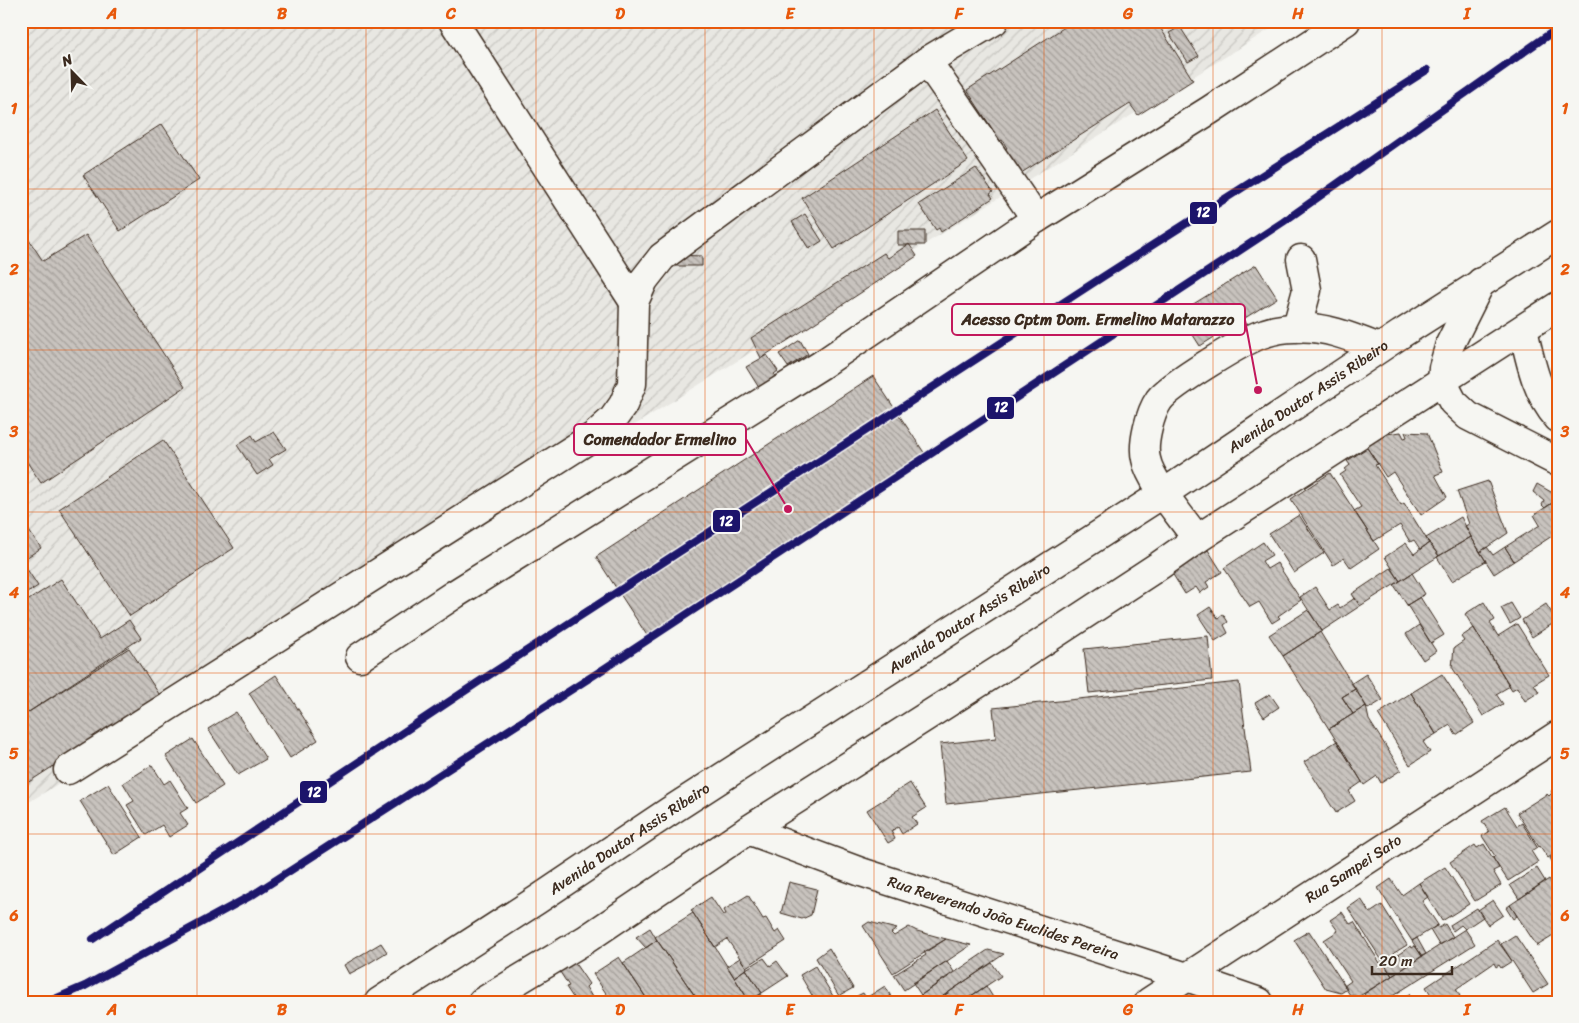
<svg xmlns="http://www.w3.org/2000/svg" width="1579" height="1023" viewBox="0 0 1579 1023" font-family="Sriracha,sans-serif">
  <style>
    .industrial { fill: url(#industrial-furrows) }
    .building { fill: url(#building-back-hatch); stroke: #3b2a1e }
    .lines { fill: none; stroke-linecap: round; stroke-linejoin: round }
    .minor-casing { stroke: #3b2a1e; stroke-width: 31 }
    .major-casing { stroke: #3b2a1e; stroke-width: 31 }
    .minor { stroke: #f6f6f2; stroke-width: 28 }
    .major { stroke: #f6f6f2; stroke-width: 28 }
    .rail-1-casing { stroke: #f6f6f2; stroke-width: 11 }
    .rail-1 { stroke: #1c146b; stroke-width: 8 }
    .grid { fill: none; stroke: #e8590c; stroke-width: 1; stroke-opacity: 0.55 }
    .labels { text-anchor: middle; stroke-width: 5; stroke-linejoin: round; paint-order: stroke }
    .street-label { font-size: 15px; fill: #3b2a1e; stroke: #f6f6f2 }
    .leader { fill: none; stroke: #c2185b; stroke-width: 2 }
    .callout-dot { fill: #c2185b; stroke: #f6f6f2; stroke-width: 2 }
    .callout { fill: #f6f6f2; stroke: #c2185b; stroke-width: 2 }
    .callout-label { font-size: 16px; text-anchor: middle; font-weight: bold; fill: #3b2a1e }
    .line-badge { stroke: #f6f6f2; stroke-width: 2 }
    .badge-label { font-size: 14px; text-anchor: middle; font-weight: bold; fill: #fff }
    .neatline { fill: none; stroke: #e8590c; stroke-width: 2 }
    .grid-label { font-size: 16px; text-anchor: middle; font-weight: bold; fill: #e8590c }
  </style>
  <defs>
    <pattern id="industrial-furrows" width="10" height="10" patternUnits="userSpaceOnUse" patternTransform="scale(1.25)"><rect width="10" height="10" fill="#e8e7e2"/><path d="M-1 1l2-2M0 10L10 0M9 11l2-2" fill="none" stroke="#c8c6c1"/></pattern>
    <pattern id="building-back-hatch" width="6" height="6" patternUnits="userSpaceOnUse" patternTransform="scale(1.25)"><rect width="6" height="6" fill="#c8c3be"/><path d="M-1 5l2 2M0 0l6 6M5-1l2 2" fill="none" stroke="#a49f9a"/></pattern>
  </defs>
  <rect width="100%" height="100%" fill="#f6f6f2"/>
  <filter id="ink" filterUnits="userSpaceOnUse"><feTurbulence type="fractalNoise" baseFrequency=".02" numOctaves="2"/><feDisplacementMap in="SourceGraphic" scale="10" xChannelSelector="R" yChannelSelector="G"/><feConvolveMatrix kernelMatrix="1 2 1 2 8 2 1 2 1" color-interpolation-filters="sRGB"/></filter>
  <g filter="url(#ink)">
    <!-- industrial -->
    <path class="industrial" d="M21 21H1283L21 807Z"/>
    <!-- building -->
    <path class="building" d="M1074 21H1156L1193 80 1138 115 1130 104 1018 175 1001 151 1007 148 1002 140 1000 141 967 90Z
      M1180 27 1199 56 1188 62 1169 33Z
      M935 110 968 161 834 249 802 198Z
      M162 124 199 180 120 231 83 175Z
      M976 168 993 192 990 194 993 198 941 232 939 228 936 230 919 204Z
      M805 214 822 241 809 249 792 222Z
      M21 228 43 261 86 235 185 387 41 483 21 453Z
      M898 231H925V245H898Z
      M909 244 917 256 761 358 751 338 884 253 888 258Z
      M674 255 702 256V266H674Z
      M1256 265 1277 298 1200 346 1179 313Z
      M800 340 808 354 788 367 779 354Z
      M767 355 778 371 774 374 778 380 761 391 746 367Z
      M873 376 925 454 648 637 596 557Z
      M274 432 286 449 269 459 273 465 257 475 237 445 252 435 256 442Z
      M1401 432 1404 438 1407 437 1405 432 1427 433 1443 472 1435 475 1447 497 1421 515 1393 472 1386 477 1366 446 1387 434Z
      M163 440 234 548 130 616 59 509Z
      M1367 448 1378 464 1375 465 1401 505 1404 503 1429 543 1420 549 1414 540 1410 542 1400 525 1374 541 1354 511 1361 507 1340 475 1346 471 1345 469 1350 465 1347 461Z
      M1330 473 1379 549 1351 568 1344 558 1333 565 1291 499Z
      M1488 481 1508 533 1480 552 1465 526 1469 524 1457 491Z
      M1537 484 1558 496V499L1545 508 1542 505 1544 501 1533 492Z
      M1558 499V532L1514 561 1505 547 1540 525 1534 515Z
      M1299 515 1324 553 1294 573 1269 534Z
      M1461 517 1471 537 1439 556 1426 538Z
      M27 528 41 548 26 558 21 551V532Z
      M1471 537 1486 561 1452 581 1437 557Z
      M1263 542 1272 555 1262 561 1267 569 1277 563 1301 600 1278 616 1280 618 1272 623 1259 602 1250 607 1224 568Z
      M1406 543 1414 554 1429 543 1439 556 1400 581 1385 557Z
      M1487 547 1493 555 1505 547 1514 561 1494 574 1480 552Z
      M1208 550 1222 572 1206 582 1209 587 1200 593 1196 587 1185 594 1172 573Z
      M21 560 38 586 21 597Z
      M1391 568 1400 581 1360 606 1352 594Z
      M1412 573 1425 594 1407 605 1394 585Z
      M61 579 100 639 129 620 141 638 21 717V605Z
      M1315 587 1330 610 1338 605 1340 608 1355 598 1360 606 1322 631 1300 597Z
      M1420 597 1444 635 1431 643 1407 605Z
      M1484 602 1495 620 1490 623 1498 636 1517 624 1549 675 1534 684 1539 692 1525 701 1517 687 1512 690 1465 614Z
      M1511 603 1520 618 1510 624 1501 608Z
      M1546 604 1557 621 1532 637 1522 620Z
      M1210 607 1218 618 1223 614 1228 622 1224 625 1228 633 1215 641 1198 615Z
      M1308 610 1322 631 1283 656 1269 635Z
      M1419 625 1436 651 1423 660 1406 634Z
      M1474 628 1510 686 1496 694 1503 704 1483 716 1452 667 1454 648 1464 641 1461 637Z
      M1320 632 1355 689 1342 697 1353 714 1329 729 1283 656Z
      M1208 636 1212 680 1089 693 1084 649Z
      M129 648 161 697 21 787V717Z
      M1366 674 1383 700 1368 709 1352 683Z
      M1442 674 1474 723 1456 735 1450 725 1436 734 1411 693Z
      M276 675 318 740 290 758 249 693Z
      M1239 682 1251 772 946 804 940 744 996 738 993 708Z
      M1355 689 1366 706 1353 714 1342 697Z
      M1411 693 1436 734 1423 742 1430 752 1410 765 1378 714Z
      M1270 694 1279 707 1264 717 1255 703Z
      M1366 706 1369 720 1401 770 1381 783 1377 776 1364 785 1329 729Z
      M236 712 266 759 238 775 208 729Z
      M193 739 223 786 196 803 166 756Z
      M1337 741 1362 782 1349 791 1355 801 1336 813 1304 762Z
      M152 765 164 784 170 780 188 808 180 813 188 825 169 837 162 825 146 835 127 805 134 801 123 783Z
      M910 783 926 808 912 817 917 824 902 834 898 827 891 831 895 839 888 843 867 810Z
      M108 784 142 837 114 855 80 801Z
      M1558 787V801L1551 791Z
      M1552 793 1558 801V851L1548 858 1540 846 1539 847 1517 813 1547 794 1549 796Z
      M1505 807 1517 826 1522 823 1537 847 1531 851 1538 862 1508 881 1493 858 1495 856 1482 836 1489 832 1482 821Z
      M1484 844 1499 868 1493 871 1501 885 1475 901 1450 862 1475 845 1477 848Z
      M1558 853V873L1555 875 1551 869 1555 867 1550 858Z
      M1445 867 1469 904 1442 921 1419 883Z
      M1537 868 1545 881 1519 899 1510 885Z
      M1391 879 1402 895 1419 883 1428 897 1422 901 1438 925 1412 941 1378 888Z
      M1549 879 1555 887 1556 886 1558 888V933L1537 946 1510 905Z
      M789 882 817 889 811 915 802 919 781 913Z
      M748 895 763 919 766 918 775 933 779 930 786 941 746 967 727 939 715 947 691 910 711 897 723 915 726 914 724 910Z
      M1361 899 1370 913 1382 905 1407 945 1394 953 1396 956 1411 946 1412 948 1415 946 1422 956 1392 976 1348 908Z
      M1493 900 1503 915 1488 925 1478 910Z
      M1510 905 1517 916 1513 919 1506 908Z
      M1477 908 1483 917 1465 929 1461 925 1453 931 1450 925Z
      M1342 912 1350 924 1354 922 1380 963 1383 961 1392 976 1358 997 1350 995 1344 986 1351 981 1324 940 1338 931 1330 920Z
      M693 913 715 947 749 1001 699 1002 655 937Z
      M869 922 897 929 891 933 894 936 909 927 917 931 946 939 893 973 863 926Z
      M1445 924 1453 937 1439 945 1430 930 1438 925 1439 928Z
      M650 928 657 940 646 948 636 937Z
      M1465 929 1475 944 1383 1002H1374L1372 998 1369 1001 1364 994Z
      M1309 931 1347 989 1341 993 1326 989 1294 940Z
      M1515 935 1548 984 1533 993 1501 944Z
      M1417 938 1426 954 1422 956 1412 941Z
      M946 939 971 945 904 990 894 975 926 955 924 952Z
      M657 940 699 1002H649L623 963Z
      M1497 940 1512 961 1501 968 1499 965 1496 967 1494 963 1456 989 1460 996 1451 1002H1444L1442 998 1436 1002 1426 987Z
      M381 943 387 952 366 965 349 974 344 965Z
      M829 948 853 988 839 996 816 958Z
      M988 950 1004 954 935 1002H911Z
      M619 957 649 1002H612L593 974Z
      M740 958 747 968 734 977 727 966Z
      M764 958 770 966 777 961 788 976 762 993 746 969Z
      M947 961 954 972 921 995 913 983Z
      M574 962 589 984 586 987 595 1002H576L566 987 569 986 560 972Z
      M992 963 1001 976 962 1002H947L943 996Z
      M815 966 836 1001 834 1002H816L800 975Z
      M746 969 762 993 749 1001 734 977Z
      M885 986 894 1002H861L857 996 863 993 866 998Z
      M986 986 994 999 989 1002H962Z
      M761 994 766 1002H749V1001Z
      M1409 994 1411 998 1405 1002 1403 998Z"/>
    <g class="lines">
      <!-- minor casing -->
      <g class="minor-casing">
        <g id="minor">
          <path d="M453 21 634 302"/>
          <path d="M927 61 1036 219"/>
          <path d="M1297 327 1307 290 1301 259"/>
          <path d="M360 657 455 594 821 365 1036 219 1210 110 1346 21"/>
          <path d="M68 770 594 436 613 419 623 405 632 384 634 302 644 280 662 257 927 61 994 21"/>
          <path id="s1" d="M748 830 861 872 1187 977 1259 1002"/>
          <path id="s2" d="M1149 1002 1558 735"/>
        </g>
      </g>
      <!-- major casing -->
      <g class="major-casing">
        <g id="major">
          <path d="M1481 282 1450 344 1443 368 1442 381 1453 402 1468 416 1558 462"/>
          <path d="M1523 329C1530 360 1536 393 1558 418"/>
          <path d="M1197 539C1183 519 1150 481 1146 459 1142 444 1150 413 1159 400 1170 385 1245 339 1265 333 1274 330 1285 328 1295 328 1323 325 1354 338 1379 348"/>
          <path id="s3" d="M379 1002 537 900 670 811 1164 493 1401 334 1558 234"/>
          <path d="M482 1002 585 940 748 830 1015 660 1160 565 1197 539 1558 306"/>
        </g>
      </g>
      <!-- minor -->
      <use href="#minor" class="minor"/>
      <!-- major -->
      <use href="#major" class="major"/>
      <!-- rail-1 casing -->
      <g class="rail-1-casing">
        <path id="rail-1" d="M93 939 477 683 1104 276 1427 70
          M48 1002 85 986 254 894 602 670 1283 222 1558 28"/>
      </g>
      <!-- rail-1 -->
      <use href="#rail-1" class="rail-1"/>
    </g>
  </g>
  <!-- grid -->
  <path class="grid" d="M197 21V1002M366 21V1002M536 21V1002M705 21V1002M874 21V1002M1044 21V1002M1213 21V1002M1382 21V1002M21 189H1558M21 350H1558M21 512H1558M21 673H1558M21 834H1558"/>
  <g class="labels">
    <!-- street labels -->
    <g class="street-label">
      <text dy="5" stroke="none"><textPath href="#s3" startOffset="1109">Avenida Doutor Assis Ribeiro</textPath></text>
      <text dy="5" stroke="none"><textPath href="#s3" startOffset="704">Avenida Doutor Assis Ribeiro</textPath></text>
      <text dy="5" stroke="none"><textPath href="#s3" startOffset="299">Avenida Doutor Assis Ribeiro</textPath></text>
      <text dy="5" stroke="none"><textPath href="#s2" startOffset="244">Rua Sampei Sato</textPath></text>
      <text dy="5" stroke="none"><textPath href="#s1" startOffset="270">Rua Reverendo João Euclides Pereira</textPath></text>
    </g>
  </g>
  <!-- callouts -->
  <path class="leader" d="M1258 390L1245 320M788 509L746 439"/>
  <g class="callout-dot">
    <circle cx="1258" cy="390" r="5"/>
    <circle cx="788" cy="509" r="5"/>
  </g>
  <g class="callout">
    <rect x="952" y="304" width="293" height="31" rx="5"/>
    <rect x="574" y="424" width="172" height="31" rx="5"/>
  </g>
  <g class="callout-label">
    <text x="1098" y="325">Acesso Cptm Dom. Ermelino Matarazzo</text>
    <text x="660" y="445">Comendador Ermelino</text>
  </g>
  <g class="line-badge">
    <rect x="1189" y="201" width="29" height="24" rx="5" fill="#1c146b"/>
    <rect x="986" y="396" width="29" height="24" rx="5" fill="#1c146b"/>
    <rect x="712" y="509" width="29" height="24" rx="5" fill="#1c146b"/>
    <rect x="299" y="780" width="29" height="24" rx="5" fill="#1c146b"/>
  </g>
  <g class="badge-label">
    <text x="1203" y="217">12</text>
    <text x="1001" y="412">12</text>
    <text x="726" y="526">12</text>
    <text x="314" y="797">12</text>
  </g>
  <!-- margin -->
  <rect width="1579" height="1023" fill="none" stroke="#f6f6f2" stroke-width="55"/>
  <!-- north arrow -->
  <g transform="translate(72 72) rotate(337)" stroke="#f6f6f2" stroke-width="4" paint-order="stroke">
  <path d="M0-4L9 19L0 12L-9 19Z" fill="#3b2a1e"/>
  <text y="-8" font-size="14" font-weight="bold" text-anchor="middle" fill="#3b2a1e">N</text>
  </g>
  <!-- scale -->
  <path d="M1372 966v8h80v-8" fill="none" stroke="#3b2a1e" stroke-width="2.5"/>
  <text x="1379" y="966" font-size="15" fill="#3b2a1e" stroke="#f6f6f2" stroke-width="4" paint-order="stroke">20 m</text>
  <rect x="28" y="28" width="1524" height="968" class="neatline"/>
  <g class="grid-label">
    <text x="112" y="19">A</text>
    <text x="282" y="19">B</text>
    <text x="451" y="19">C</text>
    <text x="620" y="19">D</text>
    <text x="790" y="19">E</text>
    <text x="959" y="19">F</text>
    <text x="1128" y="19">G</text>
    <text x="1298" y="19">H</text>
    <text x="1467" y="19">I</text>
    <text x="14" y="114">1</text>
    <text x="1565" y="114">1</text>
    <text x="14" y="275">2</text>
    <text x="1565" y="275">2</text>
    <text x="14" y="437">3</text>
    <text x="1565" y="437">3</text>
    <text x="14" y="598">4</text>
    <text x="1565" y="598">4</text>
    <text x="14" y="759">5</text>
    <text x="1565" y="759">5</text>
    <text x="14" y="921">6</text>
    <text x="1565" y="921">6</text>
    <text x="112" y="1015">A</text>
    <text x="282" y="1015">B</text>
    <text x="451" y="1015">C</text>
    <text x="620" y="1015">D</text>
    <text x="790" y="1015">E</text>
    <text x="959" y="1015">F</text>
    <text x="1128" y="1015">G</text>
    <text x="1298" y="1015">H</text>
    <text x="1467" y="1015">I</text>
  </g>
</svg>
